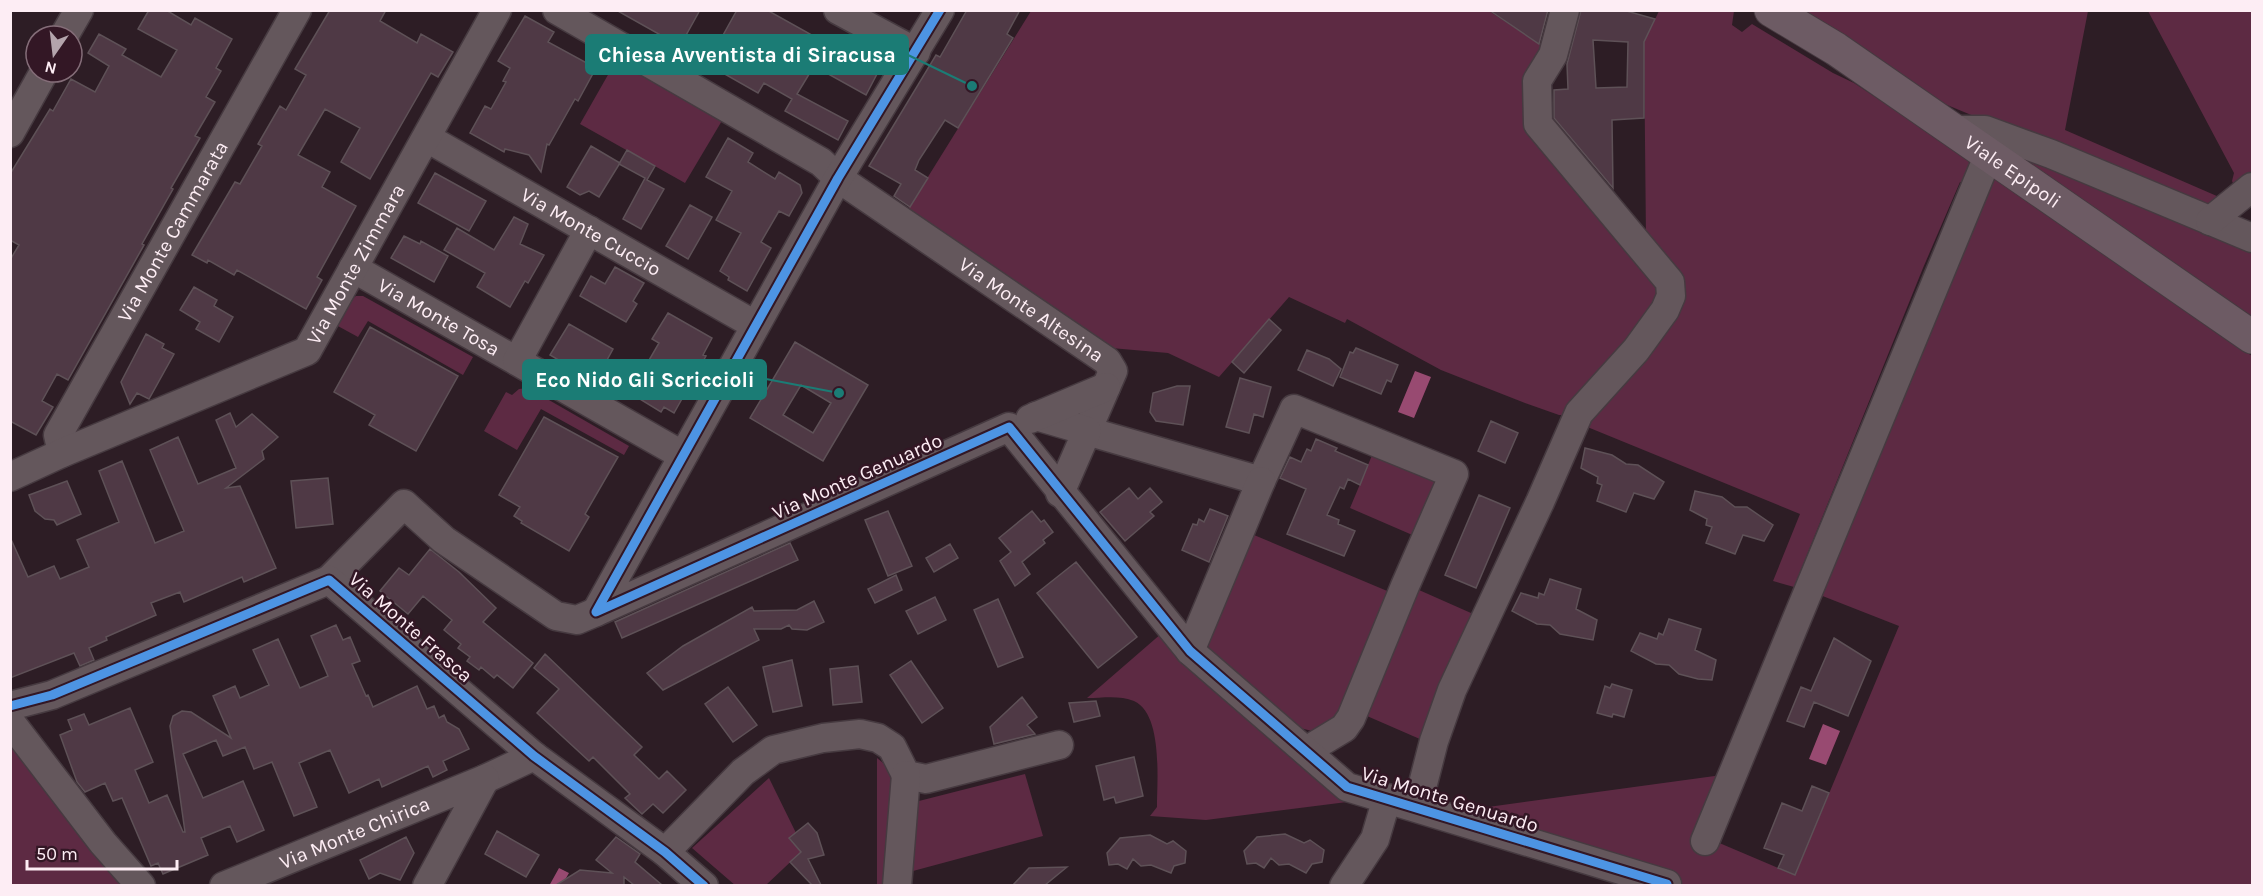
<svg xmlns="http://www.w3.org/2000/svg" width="2263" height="896" viewBox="0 0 2263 896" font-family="Karla,sans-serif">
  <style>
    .green { fill: #5d2a43 }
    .water { fill: #984a71 }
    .building { fill: #4f3945; stroke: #5e5157; stroke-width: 1.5; fill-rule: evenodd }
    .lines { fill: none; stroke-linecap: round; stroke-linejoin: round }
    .minor-casing { stroke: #463a40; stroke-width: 31 }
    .major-casing { stroke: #463a40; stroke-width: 35 }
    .minor { stroke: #64575c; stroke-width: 28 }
    .major { stroke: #6d5b64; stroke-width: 33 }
    .cycleway-casing { stroke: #331725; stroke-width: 13 }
    .cycleway { stroke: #4d94e3; stroke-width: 9 }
    .labels { text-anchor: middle; stroke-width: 5; stroke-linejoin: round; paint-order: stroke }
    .street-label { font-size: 20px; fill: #fdedf4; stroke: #331725 }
    .leader { fill: none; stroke: #1b7c75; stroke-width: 2 }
    .callout-dot { fill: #1b7c75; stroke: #331725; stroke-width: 2 }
    .callout { fill: #1b7c75; stroke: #1b7c75; stroke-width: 2 }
    .callout-label { font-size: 21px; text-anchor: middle; font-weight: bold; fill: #fff }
  </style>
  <rect width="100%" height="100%" fill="#2d1d25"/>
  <!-- green -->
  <path class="green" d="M1031 11H1489L1547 49 1530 108 1665 288 1569 415H1559L1525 403 1441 370 1347 319 1345 323 1289 297 1219 377 1168 353 1111 348 908 209Z
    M1659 11H1734L1732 25 1742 32 1752 24 1833 73 1854 83 1971 160 1970 185 1960 182 1923 268 1794 587 1773 581 1800 514 1580 424 1669 315 1646 240 1644 42Z
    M1792 11H2088L2065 130 2226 200 2208 213 1923 95Z
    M2148 11H2252V179L2237 192 2232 181 2234 173Z
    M617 59 723 119 685 183 580 124Z
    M1999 146 2252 245V320Z
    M1998 177 2252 356V885H1681L1459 811 1722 775 1693 848 1710 855 1717 842 1795 875 1899 626 1820 595 1982 190Z
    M356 296H363L473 357 463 375 368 321 358 337 336 325 350 300Z
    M528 388 629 446 624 455 541 409 517 450 484 431 506 392 512 395 519 389Z
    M1373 453 1441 481 1417 537 1350 508Z
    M1254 535 1392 593 1347 712 1320 733 1296 727 1214 655 1204 641Z
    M1419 590 1480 617 1429 743 1367 716 1360 709 1410 594Z
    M1162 633 1267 733 1347 802 1206 820 1150 816 1157 807C1157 780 1163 714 1134 701 1120 695 1102 698 1087 698Z
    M10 738 130 885H11Z
    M877 758 893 771 886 885 877 886Z
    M1025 774 1043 836 913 871 912 808 915 802Z
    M769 778 796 833 789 839 801 852 766 885 736 886 692 848Z"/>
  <!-- water -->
  <path class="water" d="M1415 371 1431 377 1414 418 1398 412Z
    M1823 724 1840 731 1826 765 1809 759Z
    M559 868 569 873 562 885 549 886Z"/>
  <!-- building -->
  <path class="building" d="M149 10H166L191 25 195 18 232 39 216 68 221 71 206 97 215 102 195 136 200 138 171 188 173 189 142 244 144 245 68 380 57 374 42 401 53 407 36 435 10 421V260L19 245 10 240V174L50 109 53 111 71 79 95 92 109 66 88 53 99 34 126 49 122 55 161 77 177 50 138 29Z
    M330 10H386L380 21 417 43 421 34 453 52 438 77 431 73 370 179 341 162 360 128 325 109 298 155 330 172 322 187 356 206 317 277 322 280 306 309 237 270 234 275 208 260 207 263 192 255 235 182 240 184 262 146 258 144 280 106 286 110 306 75 295 69Z
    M616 10H700L680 46Z
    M737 10H767L878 72 866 95 814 66 797 94 848 121 838 140 785 111 792 99 764 83 758 93 707 64Z
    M967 10H1020L1007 34 1013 38 958 128 945 120 919 160 915 170 928 178 910 207 894 196 901 184 869 166 936 55 940 57Z
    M1489 10H1548L1539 44Z
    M1581 10H1623L1655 19 1644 42V118L1612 120 1613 188 1554 118V90L1568 89 1567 64ZM1593 40 1628 42 1627 87 1596 88Z
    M525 16 554 32 548 42 596 68 578 101 575 99 549 145 547 144 541 172 529 155 505 149 504 152 470 133 485 106 491 109 506 82 503 81 510 68 498 61Z
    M728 138 753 153 748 162 775 179 779 172 800 185 802 193 789 216 779 211 761 242 771 248 747 291 728 280 729 277 720 271 741 233 716 220 732 191 706 177Z
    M591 146 620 163 599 197 589 191 580 195 567 187Z
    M627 150 655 166 647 180 664 189 641 229 623 219 645 178 619 164Z
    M435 173 486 201 469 231 418 203Z
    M690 205 712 217 688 259 666 246Z
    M514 217 528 224 520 244 544 255 528 283 525 281 510 307 477 287 485 273 444 250 457 228 494 250Z
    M404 236 420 244 421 241 448 256 434 282 391 258Z
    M615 267 644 283 633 301 637 304 626 322 580 296 591 276 605 284Z
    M194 287 217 300 214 306 233 317 219 342 196 329 200 322 180 310Z
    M668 313 712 338 703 355 706 356 674 413 664 407 661 412 630 393 659 343 652 339Z
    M1269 319 1281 330 1244 373 1232 362Z
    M569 324 613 349 602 369 591 363 584 375 550 355Z
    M370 327 458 376 416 451 369 425 375 415 334 392Z
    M146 334 164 344 162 348 174 354 149 399 137 393 130 404 121 382Z
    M795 342 868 385 823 461 750 418ZM801 385 831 403 813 433 783 415Z
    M1356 348 1398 365 1391 382 1387 380 1381 394 1340 377 1350 352 1353 353Z
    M1307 350 1329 359 1341 369 1333 386 1298 370Z
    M1240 378 1271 387 1263 417 1254 414 1249 433 1226 427Z
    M1177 386H1190L1183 425 1156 421 1150 412 1153 393Z
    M230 413 236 427 252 414 278 437 262 451 264 459 226 488 240 486 276 568 244 582 242 577 184 602 180 592 151 603 156 615 106 637 107 640 89 648 94 660 80 666 74 653 10 678V537L28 577 54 566 60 579 89 567 77 540 119 522 99 471 122 461 155 543 184 531 150 450 178 437 198 484 236 468 216 420Z
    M544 417 618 457 585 514 589 517 569 551 521 523 522 521 514 516 520 507 499 495Z
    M1491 421 1518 433 1505 463 1478 451Z
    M1316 439 1337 448 1335 451 1368 465 1360 485 1348 479 1344 489 1340 487 1327 515 1339 520 1338 524 1355 531 1344 556 1287 534 1306 489 1280 478 1290 457 1301 462 1307 449 1311 451Z
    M1585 448 1612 455 1626 464 1638 465 1664 482 1654 499 1634 493 1626 512 1597 501 1602 485 1597 483 1598 477 1581 468Z
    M328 478 333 524 296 528 291 481Z
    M67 481 81 514 57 525 54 520 45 519 35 511 29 495Z
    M1129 488 1138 499 1150 488 1162 502 1150 512 1154 516 1125 541 1100 512Z
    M1695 491 1722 497 1735 507H1747L1773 525 1764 541 1743 535 1735 554 1706 543 1712 527 1706 525 1707 519 1690 510Z
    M1479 495 1510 508 1476 588 1445 575Z
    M1210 509 1228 516 1209 562 1182 550 1193 524 1197 525 1199 519 1204 522Z
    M888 511 912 566 888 576 865 520Z
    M1032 511 1041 522 1044 520 1053 532 1043 540 1045 543 1022 562 1030 574 1015 586 1000 561 1011 552 999 538Z
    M790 543 798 560 622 638 615 622Z
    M950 544 958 558 934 572 926 558Z
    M430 549 459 572 496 608 483 622 533 663 513 688 497 675 494 678 481 667 479 670 467 661 470 657 458 648 461 644 444 630 452 620 423 596 408 614 380 591 399 568 409 575Z
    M1076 562 1137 637 1098 668 1037 593Z
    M896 575 902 590 875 603 868 589Z
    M1550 579 1581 589 1576 609 1597 620 1593 640 1560 634 1550 625 1537 624 1512 611 1521 593 1538 598 1539 593 1544 595Z
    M935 597 946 620 918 634 906 611Z
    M998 599 1023 657 998 667 974 610Z
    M814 601 824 622 807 630 792 629 789 625 781 629H754L759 640 663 690 647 673 683 646 752 607 754 611 797 610Z
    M1669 619 1701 629 1695 650 1716 660 1712 680 1698 679 1679 674 1669 665 1656 664 1631 651 1640 633 1657 639 1659 633 1663 635Z
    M336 625 343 640 350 637 360 661 352 664 366 696 368 695 373 707 417 686 427 709 434 706 439 718 444 715 447 722 459 729 469 749 443 761 447 770 433 777 428 766 382 787 379 779 349 793 330 750 299 763 317 807 294 816 272 762 254 769 245 747 223 756 216 740 183 754 203 798 243 781 264 830 237 842 230 826 201 838 208 855 163 874 158 863 151 866 122 798 113 801 105 783 85 792 77 782 60 735 72 730 68 720 84 714 89 725 130 708 153 762 135 770 149 803 167 795 183 832H185L170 726 173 716 182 711 191 712 231 738 213 696 235 686 240 698 269 685 253 650 278 639 300 688 328 676 311 636Z
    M1834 638 1871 661 1848 716 1814 702 1804 727 1787 721 1801 687 1811 691Z
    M545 654 642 747 634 755 659 779 667 771 686 790 663 813 653 804 642 814 625 798 630 794 593 757 589 761 537 713 559 689 534 668Z
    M792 660 802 706 773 712 763 667Z
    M911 661 943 708 922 723 890 675Z
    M858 666 862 702 833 705 830 669Z
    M1612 684 1632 690 1624 717 1613 714 1612 717 1597 713 1605 686 1610 688Z
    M728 687 757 725 733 742 705 704Z
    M1022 697 1037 717 1027 725 1035 734 994 744 990 727Z
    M1096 701 1100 716 1074 722 1069 703Z
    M1134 757 1143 796 1116 803 1114 797 1104 800 1096 766Z
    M1812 786 1829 793 1795 875 1778 868 1784 855 1764 848 1782 803 1802 811Z
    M808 823 817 833 824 855 808 859 821 885H812L790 862 801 852 789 838Z
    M497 831 539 855 526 877 485 854Z
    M1285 834 1304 843 1310 840 1324 850 1322 862 1312 864 1306 873 1289 864 1279 865 1271 858 1264 868 1256 863 1247 864 1244 851 1257 837Z
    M1150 835 1167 844 1173 841 1186 851 1185 863 1174 866 1171 873 1151 865 1141 866 1133 859 1127 869 1118 864 1109 865 1107 853 1120 838Z
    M406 837 414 853 400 880 380 873 369 879 360 860Z
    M616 837 640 854 635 862 662 885H634L624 877V885H556L580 870 612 873 596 860Z
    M1067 867 1045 885H1013L1029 868Z"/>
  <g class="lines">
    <!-- minor casing -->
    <g class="minor-casing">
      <g id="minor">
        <path id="s1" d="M557 10 821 162 838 178 1107 361 1113 371 1087 431 1261 481 1294 409 1454 474 1405 586 1351 718 1344 728 1306 751"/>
        <path d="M838 10 916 52"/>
        <path d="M940 10 838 178 596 612 1009 427 1190 651 1347 787 1667 884"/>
        <path d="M64 36 79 10"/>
        <path d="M1953 130H1985L2051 154 2252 238"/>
        <path d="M10 133 44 72"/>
        <path id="s2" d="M427 138 755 325"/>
        <path d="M2210 221 2252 187"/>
        <path id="s3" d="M353 268 682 455"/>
        <path d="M517 361 589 230"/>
        <path d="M1036 416 1087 431 1060 493"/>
        <path d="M1030 419 1106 387"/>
        <path id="s4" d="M62 453 58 435 297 10"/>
        <path id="s5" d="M10 477 62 453 307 351 497 10"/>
        <path d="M329 580 404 504 444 540 556 616 577 620 596 612"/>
        <path d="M1190 651 1261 481"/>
        <path d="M10 706 52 695 329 580 534 756 665 852 704 886"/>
        <path d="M12 724 103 843 141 886"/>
        <path d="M485 779 534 756"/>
        <path d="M1417 807 1434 741 1452 690 1540 502 1579 413 1636 350 1665 310 1671 296 1670 282 1538 124 1537 81 1553 55 1565 10"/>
        <path d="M1705 841 1989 154"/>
        <path d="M665 852 743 772 773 750 823 738 860 734 878 738 892 747 906 775 926 779 1059 745"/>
        <path id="s6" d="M224 886 485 779 427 886"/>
        <path d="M897 886 906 775"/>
        <path d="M1344 886 1375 839 1387 798"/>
      </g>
    </g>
    <!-- major casing -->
    <g class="major-casing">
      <g id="major">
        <path id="s7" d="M1771 10 1836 49 2252 337"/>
      </g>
    </g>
    <!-- minor -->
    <use href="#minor" class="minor"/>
    <!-- major -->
    <use href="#major" class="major"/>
    <!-- cycleway casing -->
    <g class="cycleway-casing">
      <path id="cycleway" d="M940 10 838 178 596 612 1009 427 1190 651 1347 787 1667 884
        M10 706 52 695 329 580 534 756 665 852 704 886"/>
    </g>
    <!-- cycleway -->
    <use href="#cycleway" class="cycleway"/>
  </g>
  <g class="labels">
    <!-- street labels -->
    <g class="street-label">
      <text dy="7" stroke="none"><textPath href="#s7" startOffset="291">Viale Epipoli</textPath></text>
      <text dy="7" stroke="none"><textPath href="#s4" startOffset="252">Via Monte Cammarata</textPath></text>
      <text dy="7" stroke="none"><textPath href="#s2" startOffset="189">Via Monte Cuccio</textPath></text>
      <text dy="7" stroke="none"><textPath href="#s5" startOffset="422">Via Monte Zimmara</textPath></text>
      <text dy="7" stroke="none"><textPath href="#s1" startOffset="562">Via Monte Altesina</textPath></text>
      <text dy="7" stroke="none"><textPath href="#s3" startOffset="99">Via Monte Tosa</textPath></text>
      <text transform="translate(857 476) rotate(-24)" y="7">Via Monte Genuardo</text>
      <text transform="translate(411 627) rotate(41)" y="7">Via Monte Frasca</text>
      <text transform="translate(1450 799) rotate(17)" y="7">Via Monte Genuardo</text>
      <text dy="7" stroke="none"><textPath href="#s6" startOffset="141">Via Monte Chirica</textPath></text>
    </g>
  </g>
  <!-- callouts -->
  <path class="leader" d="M972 86L908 55M839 393L766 379"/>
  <g class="callout-dot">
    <circle cx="972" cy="86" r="6"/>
    <circle cx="839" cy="393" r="6"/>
  </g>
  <g class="callout">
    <rect x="586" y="35" width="322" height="39" rx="6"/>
    <rect x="523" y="360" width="243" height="39" rx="6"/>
  </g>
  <g class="callout-label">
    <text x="747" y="62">Chiesa Avventista di Siracusa</text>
    <text x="645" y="387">Eco Nido Gli Scriccioli</text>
  </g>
  <!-- border -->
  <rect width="2263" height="896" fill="none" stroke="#fdedf4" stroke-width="24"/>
  <!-- north arrow -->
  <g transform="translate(54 54) rotate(194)"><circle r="28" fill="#331725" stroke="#846d78" stroke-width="1.5"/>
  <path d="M0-4.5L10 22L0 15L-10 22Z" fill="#b4a4ac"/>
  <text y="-9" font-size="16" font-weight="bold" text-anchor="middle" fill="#fdedf4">N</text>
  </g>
  <!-- scale -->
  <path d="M27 860v9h150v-9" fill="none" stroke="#fdedf4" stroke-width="3"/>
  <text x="36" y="860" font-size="18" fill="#fdedf4" stroke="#331725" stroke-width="4.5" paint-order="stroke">50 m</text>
</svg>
